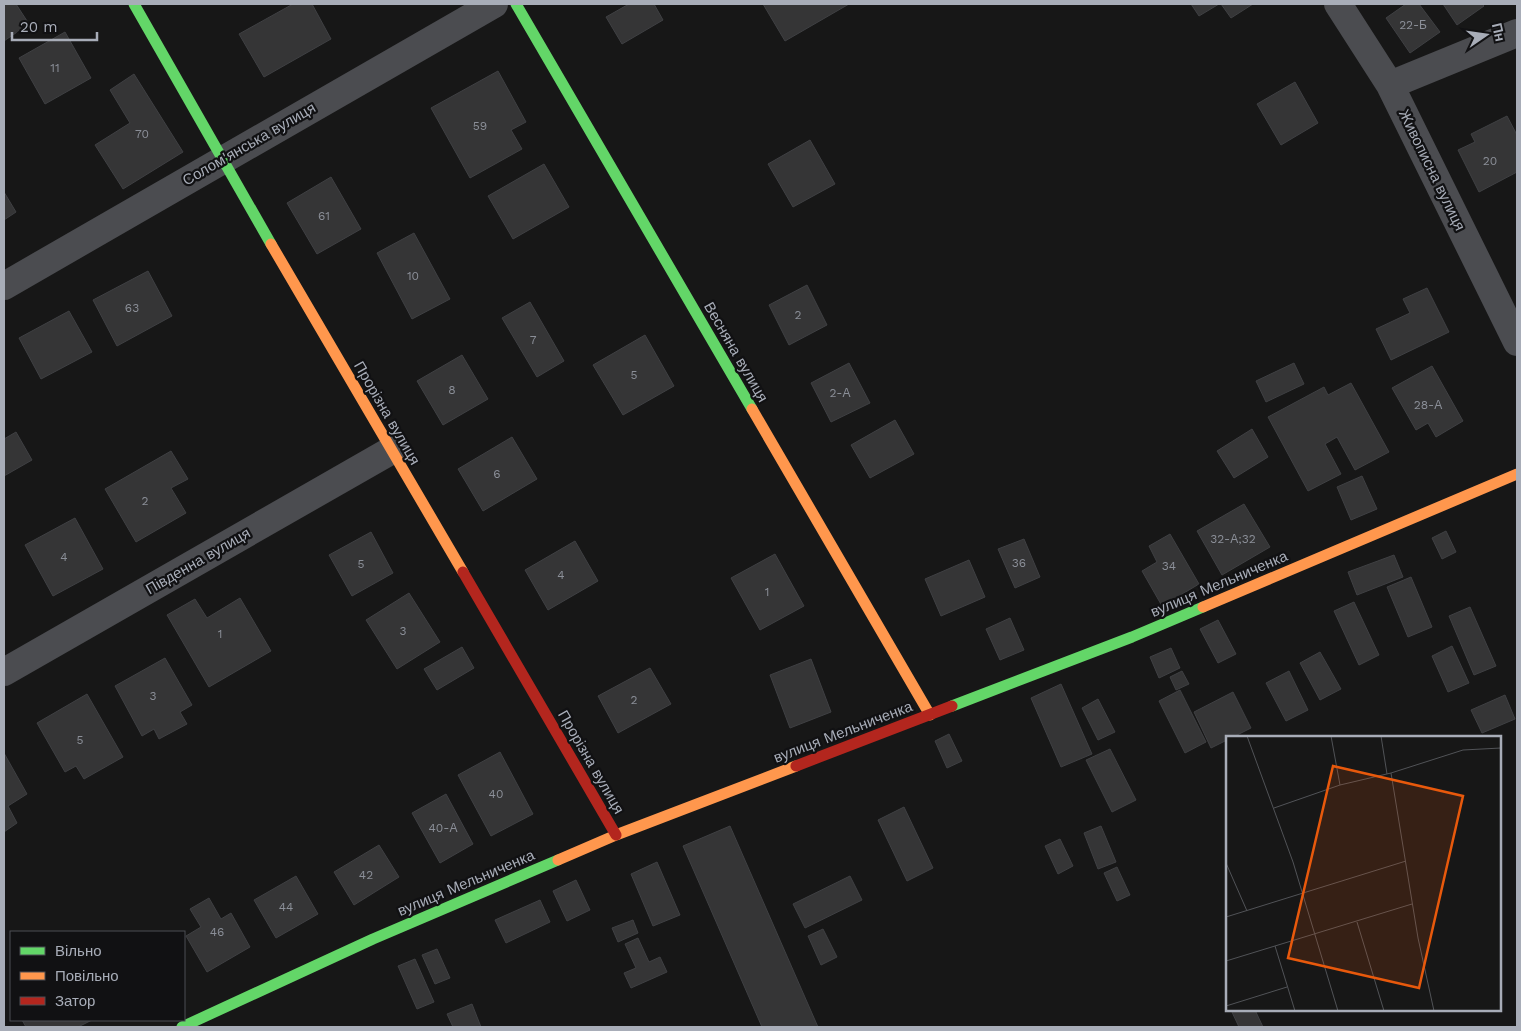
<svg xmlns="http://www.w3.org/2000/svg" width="1521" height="1031" viewBox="0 0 1521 1031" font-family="'Work Sans',sans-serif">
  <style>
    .building { fill: #353536; stroke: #3f4043 }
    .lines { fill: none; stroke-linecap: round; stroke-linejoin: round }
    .street { stroke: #4b4c50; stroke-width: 28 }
    .fast { stroke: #63d668; stroke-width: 11 }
    .slow { stroke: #ff974d; stroke-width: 11 }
    .jam { stroke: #b3261e; stroke-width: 11 }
    .labels { text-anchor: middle; stroke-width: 4.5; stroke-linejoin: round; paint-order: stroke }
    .number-label { font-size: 12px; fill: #8b8f98 }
    .street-label { font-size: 15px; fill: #a8adb8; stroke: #111113 }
    .inset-road { fill: none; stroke: #515357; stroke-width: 1 }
    .view { fill: #e8590c; fill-opacity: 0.15; stroke: #e8590c; stroke-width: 2.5 }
    .inset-edge { fill: none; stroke: #a8adb8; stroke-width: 2.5 }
  </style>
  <rect width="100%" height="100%" fill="#171717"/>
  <!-- building -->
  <path class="building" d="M4 4H16L29 24 4 41Z
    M293 4H312L331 39 264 77 239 34Z
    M629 4H654L663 20 622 44 606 17Z
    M763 4H849L785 41Z
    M1191 4H1219L1199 16Z
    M1221 4H1253L1231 18Z
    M1406 4H1419L1440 32 1410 53 1386 18Z
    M1443 4H1482L1484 6 1457 25Z
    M65 32 91 78 45 104 19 58Z
    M498 71 526 122 511 130 522 149 470 178 431 108Z
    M134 74 183 152 123 189 95 145 130 123 110 90Z
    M1295 82 1318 123 1281 145 1257 104Z
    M1507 116 1517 135V172L1479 192 1458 150 1475 142 1471 134Z
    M810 140 835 184 793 207 768 164Z
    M544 164 569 207 513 239 488 196Z
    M331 177 361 229 317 254 287 203Z
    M4 192 16 212 4 220Z
    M414 233 450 299 412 319 377 253Z
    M148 271 172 316 117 346 93 300Z
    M807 285 827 325 789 345 769 305Z
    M1427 288 1449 332 1391 360 1376 329 1410 313 1403 299Z
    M530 302 564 361 537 377 502 318Z
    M69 311 92 352 41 379 19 338Z
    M645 335 674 386 623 415 593 365Z
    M462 355 488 399 443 425 417 381Z
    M849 363 870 403 831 422 811 383Z
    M1294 363 1304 384 1266 402 1256 381Z
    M1432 366 1463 421 1436 437 1428 423 1416 430 1392 388Z
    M1351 383 1389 452 1355 470 1337 437 1325 444 1341 474 1308 491 1268 417 1324 387 1328 395Z
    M895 420 914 454 870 478 851 445Z
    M1252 429 1268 457 1234 478 1217 451Z
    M16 432 32 460 4 476V439Z
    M512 437 537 479 483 511 458 469Z
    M171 451 188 479 171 488 186 513 136 542 105 489Z
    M1362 476 1377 509 1351 520 1337 487Z
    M1244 504 1270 547 1222 575 1197 531Z
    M75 518 103 569 53 596 25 545Z
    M1446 531 1456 552 1442 559 1432 538Z
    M371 532 393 573 352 596 329 555Z
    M1170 534 1199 584 1162 606 1142 571 1157 562 1149 546Z
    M1024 539 1040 577 1015 588 998 549Z
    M575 541 598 581 548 610 525 570Z
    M775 554 804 606 760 630 731 578Z
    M1394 555 1403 577 1357 595 1348 572Z
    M969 560 985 597 941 616 925 579Z
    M1411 577 1432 627 1408 637 1387 587Z
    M409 593 440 642 397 669 366 620Z
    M240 598 271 651 209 687 167 615 195 599 207 618Z
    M1354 602 1379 655 1359 665 1334 611Z
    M1470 607 1496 666 1474 675 1449 616Z
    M1010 618 1024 650 1000 660 986 629Z
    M1218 620 1236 654 1218 663 1200 629Z
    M1452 646 1469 683 1448 692 1432 656Z
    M462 647 474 668 437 690 424 669Z
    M1171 648 1180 668 1159 678 1150 657Z
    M1320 652 1341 689 1320 700 1300 663Z
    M165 658 192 705 180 712 187 724 159 739 154 729 142 736 115 686Z
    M811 659 831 712 790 728 770 675Z
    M650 668 671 704 618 733 598 696Z
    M1182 671 1189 684 1176 690 1170 677Z
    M1289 671 1308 710 1286 721 1266 683Z
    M1061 684 1092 754 1061 767 1031 698Z
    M1180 690 1206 742 1185 753 1159 701Z
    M1233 692 1251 728 1233 737H1227V740L1211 748 1194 712Z
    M87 694 123 757 84 779 76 766 65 772 37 723Z
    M1505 695 1515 719 1482 733 1471 710Z
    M1098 699 1115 732 1098 740 1082 708Z
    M949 734 962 761 947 768 935 741Z
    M1110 749 1136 800 1112 812 1086 760Z
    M500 752 533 814 491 836 458 775Z
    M4 753 27 794 8 806 17 823 4 832Z
    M446 794 473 844 440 863 412 813Z
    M904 807 933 868 907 881 878 820Z
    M730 826 818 1027H762L683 846Z
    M1101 826 1116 862 1098 869 1084 833Z
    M1060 839 1073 866 1058 874 1045 846Z
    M379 845 399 877 354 905 334 872Z
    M657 862 680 915 653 926 631 874Z
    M1117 867 1130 895 1117 901 1104 873Z
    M296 876 318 914 276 938 254 900Z
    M850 876 862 900 805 928 793 904Z
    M576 880 590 910 567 921 553 891Z
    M209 898 221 919 231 913 250 947 207 972 186 936 201 927 190 909Z
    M540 900 550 922 506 943 495 920Z
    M633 920 638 933 618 942 612 928Z
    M823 929 837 957 821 965 808 936Z
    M638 938 649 962 660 957 667 972 631 988 624 973 636 968 625 944Z
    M437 949 450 978 435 984 422 955Z
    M415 959 434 1002 417 1009 398 966Z
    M472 1004 481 1027H453L447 1014Z
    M1231 1010H1255L1263 1027H1239Z
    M22 1020H92L78 1027H26Z"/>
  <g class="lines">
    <!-- street -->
    <path class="street" d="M1338 4 1390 85 1517 342
      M1390 85 1517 33
      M4 286 494 4
      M4 672 392 450"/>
    <!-- fast -->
    <path class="fast" d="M134 4 271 244
      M516 4 752 409
      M952 706 1132 637 1203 607
      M182 1027 373 939 558 860"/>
    <!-- slow -->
    <path class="slow" d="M271 244 463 572
      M752 409 930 715
      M1203 607 1517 474
      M558 860 616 835 796 766"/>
    <!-- jam -->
    <path class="jam" d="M463 572 616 835
      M796 766 952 706"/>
  </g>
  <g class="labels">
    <!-- number labels -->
    <g class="number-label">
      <text x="1413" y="29">22-Б</text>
      <text x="55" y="72">11</text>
      <text x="480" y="130">59</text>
      <text x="142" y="138">70</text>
      <text x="1490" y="165">20</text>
      <text x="324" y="220">61</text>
      <text x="413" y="280">10</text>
      <text x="132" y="312">63</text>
      <text x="798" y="319">2</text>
      <text x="533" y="344">7</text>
      <text x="634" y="379">5</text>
      <text x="452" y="394">8</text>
      <text x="840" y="397">2-А</text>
      <text x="1428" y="409">28-А</text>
      <text x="497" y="478">6</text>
      <text x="145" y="505">2</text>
      <text x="1233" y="543">32-А;32</text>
      <text x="64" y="561">4</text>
      <text x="1019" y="567">36</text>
      <text x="361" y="568">5</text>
      <text x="1169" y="570">34</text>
      <text x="561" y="579">4</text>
      <text x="767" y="596">1</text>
      <text x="403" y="635">3</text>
      <text x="220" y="638">1</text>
      <text x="153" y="700">3</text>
      <text x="634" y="704">2</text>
      <text x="80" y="744">5</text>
      <text x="496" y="798">40</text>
      <text x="443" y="832">40-А</text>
      <text x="366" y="879">42</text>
      <text x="286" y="911">44</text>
      <text x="217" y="936">46</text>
    </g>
    <!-- street labels -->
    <g class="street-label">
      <text transform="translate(249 144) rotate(-30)" y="5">Солом'янська вулиця</text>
      <text transform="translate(1432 170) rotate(64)" y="5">Живописна вулиця</text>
      <text transform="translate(736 352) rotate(60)" y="5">Весняна вулиця</text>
      <text transform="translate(387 413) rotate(60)" y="5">Прорізна вулиця</text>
      <text transform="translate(198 561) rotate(-30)" y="5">Південна вулиця</text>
      <text transform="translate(1219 584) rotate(-23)" y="5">вулиця Мельниченка</text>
      <text transform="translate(843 732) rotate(-21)" y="5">вулиця Мельниченка</text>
      <text transform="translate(591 762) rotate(60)" y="5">Прорізна вулиця</text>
      <text transform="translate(466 883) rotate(-23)" y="5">вулиця Мельниченка</text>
    </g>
  </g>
  <!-- overview -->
  <g transform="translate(1226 736)">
    <rect width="275" height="275" fill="#171717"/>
    <path class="inset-road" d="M21 0 67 126 112 275M105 0 114 49M155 0 161 38M165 37 192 202 208 275M48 72 114 49 165 37 237 14 275 12M0 127 21 175M0 181 180 125M131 186 158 275M49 210 69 275M0 225 186 168M0 270 61 251"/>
    <path class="view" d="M107 30 237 60 193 252 62 222Z"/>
    <rect width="275" height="275" class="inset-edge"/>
  </g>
  <!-- border -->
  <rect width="1521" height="1031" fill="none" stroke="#a8adb8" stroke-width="10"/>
  <!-- legend -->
  <rect x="10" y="931" width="175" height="90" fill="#111113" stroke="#4d4f55"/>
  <rect x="20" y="947" width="25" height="8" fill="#63d668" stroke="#4d4f55"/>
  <text x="55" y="956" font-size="15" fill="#a8adb8">Вільно</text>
  <rect x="20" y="972" width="25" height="8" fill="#ff974d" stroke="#4d4f55"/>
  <text x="55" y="981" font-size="15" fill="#a8adb8">Повільно</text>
  <rect x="20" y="997" width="25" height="8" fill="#b3261e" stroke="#4d4f55"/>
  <text x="55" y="1006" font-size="15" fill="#a8adb8">Затор</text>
  <!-- north arrow -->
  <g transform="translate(1486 35) rotate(77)" stroke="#111113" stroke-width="4" paint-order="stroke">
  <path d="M0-4L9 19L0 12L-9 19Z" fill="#a8adb8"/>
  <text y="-8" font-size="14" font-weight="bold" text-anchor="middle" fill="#a8adb8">Пн</text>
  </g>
  <!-- scale -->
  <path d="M12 32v8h85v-8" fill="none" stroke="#a8adb8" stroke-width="2.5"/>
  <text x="20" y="32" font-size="15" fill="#a8adb8" stroke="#111113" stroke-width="4" paint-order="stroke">20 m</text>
</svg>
